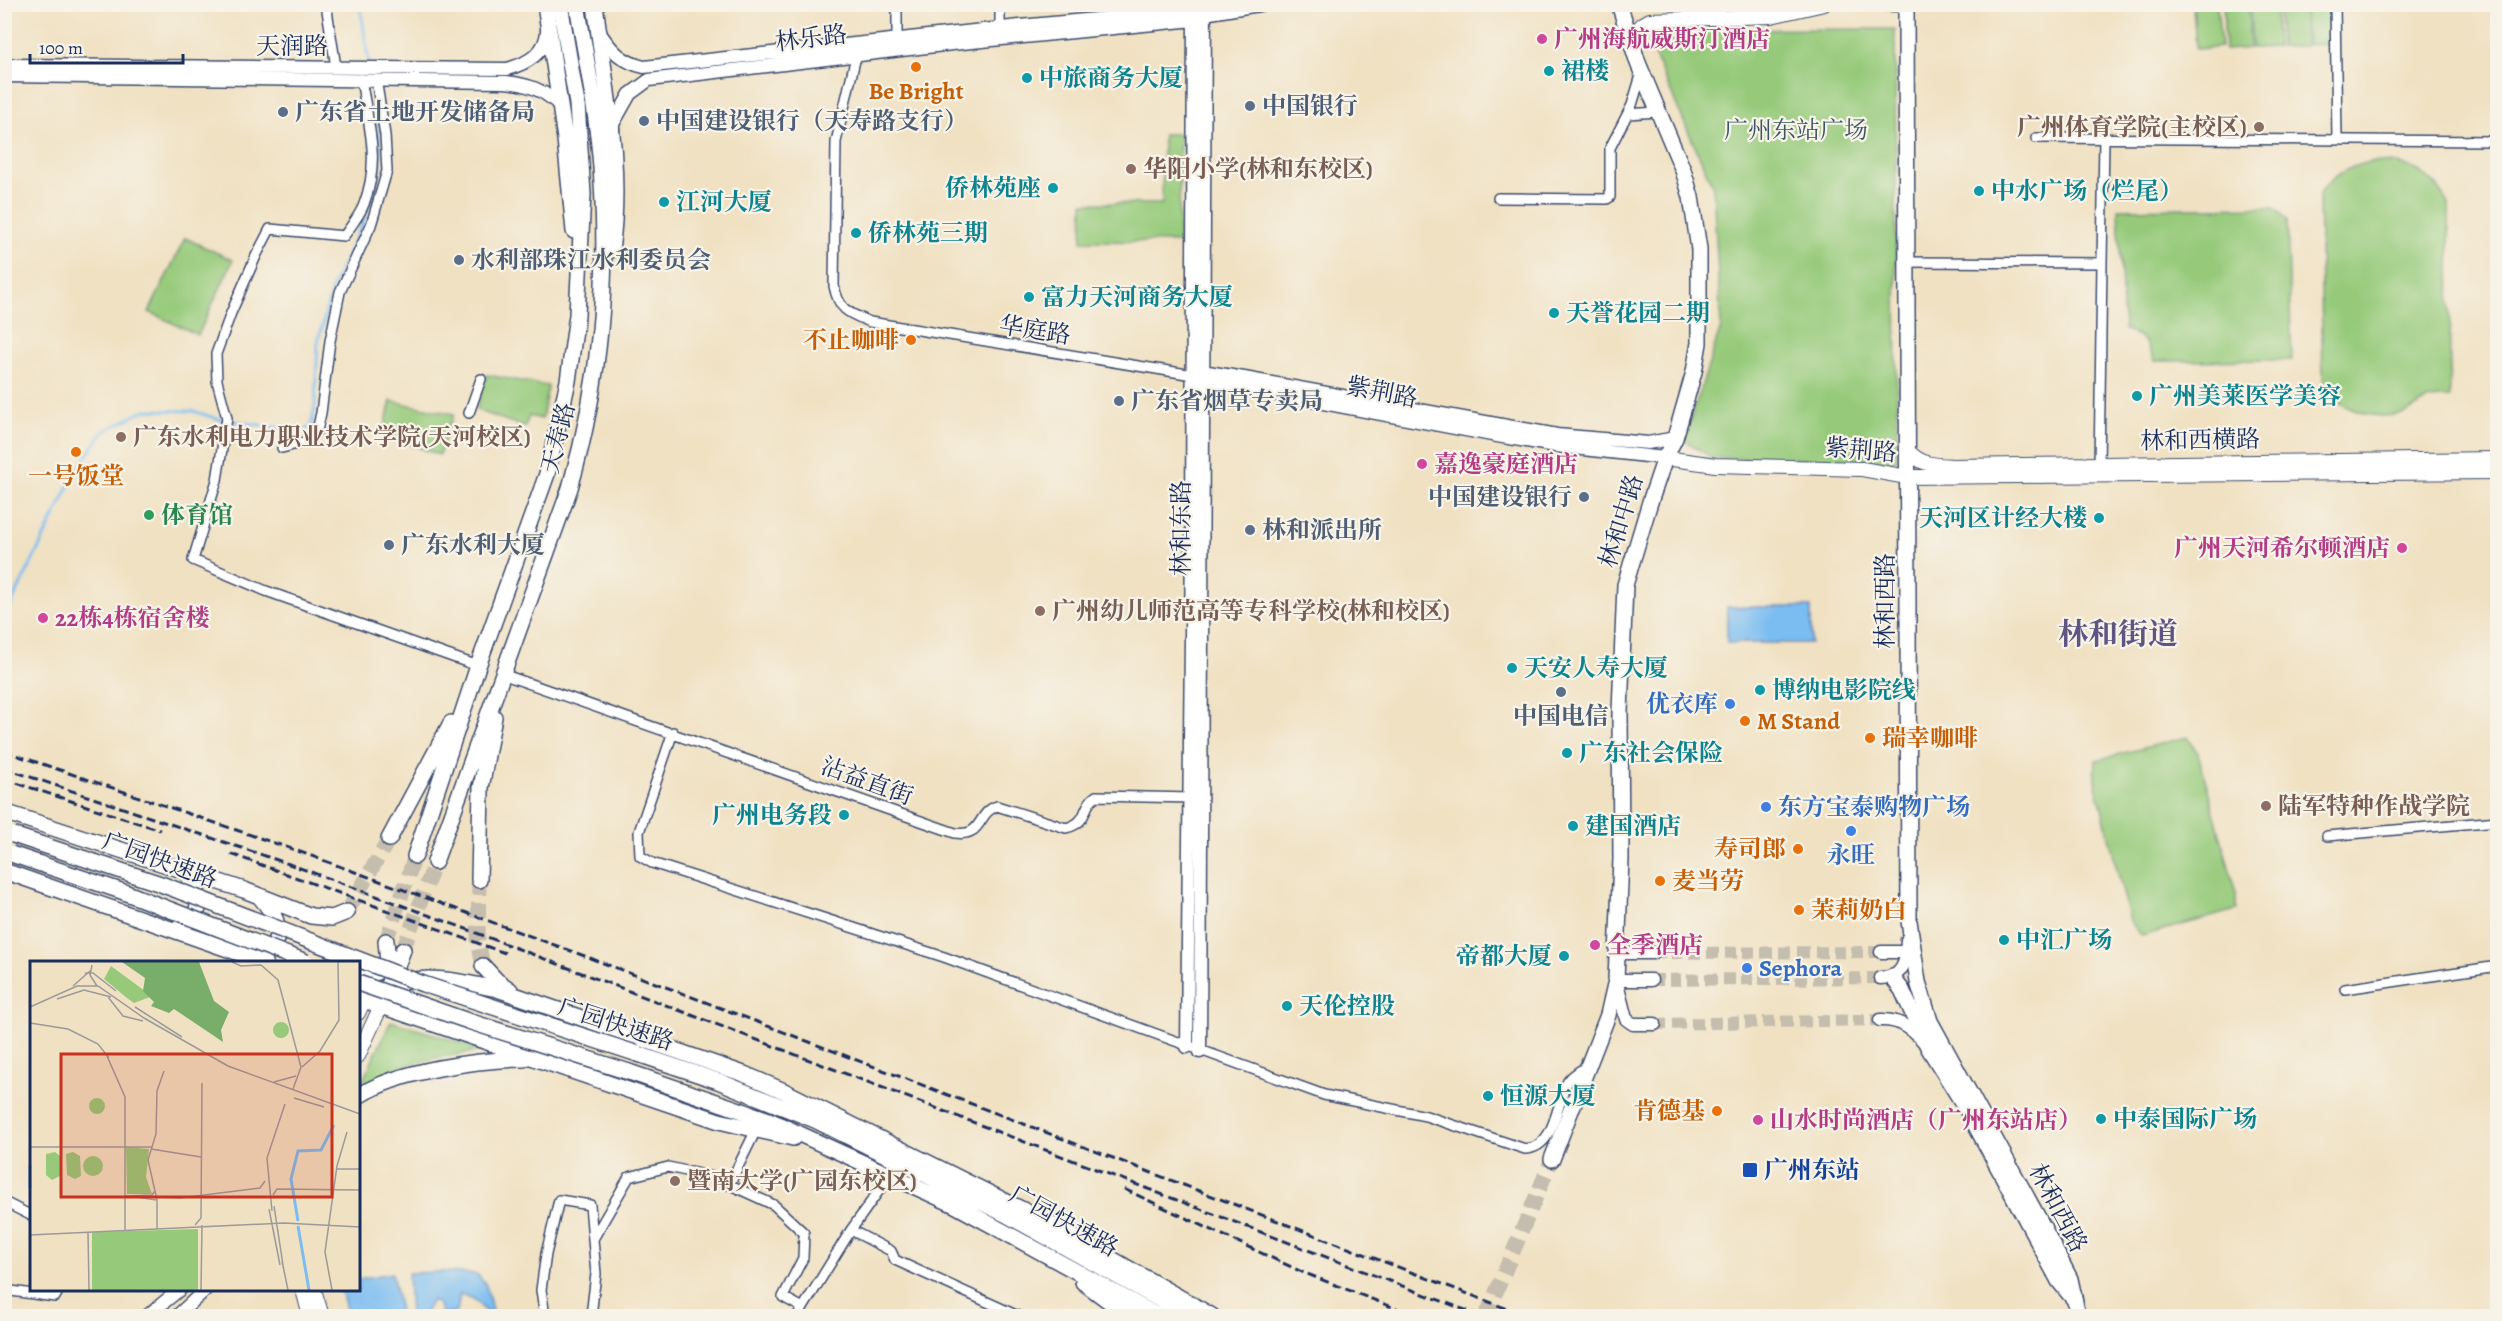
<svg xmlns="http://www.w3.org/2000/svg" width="2502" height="1321" viewBox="0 0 2502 1321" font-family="Alegreya,'Noto Serif SC',serif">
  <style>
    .green { fill: #96ca7a; stroke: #587c6c; stroke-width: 1.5 }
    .water { fill: #7cbdf1; stroke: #4c76a8; stroke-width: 1.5 }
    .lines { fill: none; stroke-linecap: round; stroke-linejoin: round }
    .stream { stroke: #7cbdf1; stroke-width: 3 }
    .tertiary-tunnel { stroke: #c5bdae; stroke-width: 12; stroke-dasharray: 12 6; stroke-linecap: butt }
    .primary-tunnel { stroke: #c5bdae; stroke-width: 15; stroke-dasharray: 15 8; stroke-linecap: butt }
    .trunk-tunnel { stroke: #c5bdae; stroke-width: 15; stroke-dasharray: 15 8; stroke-linecap: butt }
    .minor-casing { stroke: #3b4a6d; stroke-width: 12 }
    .tertiary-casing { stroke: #3b4a6d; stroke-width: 15 }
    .secondary-casing { stroke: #3b4a6d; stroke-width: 16 }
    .primary-casing { stroke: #3b4a6d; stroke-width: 18 }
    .trunk-casing { stroke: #3b4a6d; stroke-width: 18 }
    .minor { stroke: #fff; stroke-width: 9 }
    .tertiary { stroke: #fff; stroke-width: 12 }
    .secondary { stroke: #fff; stroke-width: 14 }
    .primary { stroke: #fff; stroke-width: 15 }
    .trunk { stroke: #fff; stroke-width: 15 }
    .rail { stroke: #1b2f5e; stroke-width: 3; stroke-dasharray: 9 4.5; stroke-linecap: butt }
    .trunk-bridge-casing { stroke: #3b4a6d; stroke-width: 18; stroke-linecap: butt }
    .trunk-bridge { stroke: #fff; stroke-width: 15 }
    .hotel-dot { fill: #d1479c; stroke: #f7f3e8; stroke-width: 2 }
    .food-dot { fill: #e8710a; stroke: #f7f3e8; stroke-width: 2 }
    .culture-dot { fill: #0f9aa8; stroke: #f7f3e8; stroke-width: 2 }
    .service-dot { fill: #5c6f8a; stroke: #f7f3e8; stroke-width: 2 }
    .education-dot { fill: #8d6e63; stroke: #f7f3e8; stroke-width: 2 }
    .leisure-dot { fill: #2e9e5b; stroke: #f7f3e8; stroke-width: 2 }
    .shop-dot { fill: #3f7fe0; stroke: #f7f3e8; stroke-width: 2 }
    .transit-dot { fill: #1a4fb4; stroke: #f7f3e8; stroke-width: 2 }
    .labels { text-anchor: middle; stroke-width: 4.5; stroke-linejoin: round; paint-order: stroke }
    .street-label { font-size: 24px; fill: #1b2f5e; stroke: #f7f3e8 }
    .hotel-label { font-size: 24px; font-weight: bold; fill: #b23c85; stroke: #f7f3e8; text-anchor: start }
    .culture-label { font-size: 24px; font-weight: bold; fill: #0d838f; stroke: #f7f3e8; text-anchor: start }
    .food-label { font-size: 24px; font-weight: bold; fill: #c56008; stroke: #f7f3e8; text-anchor: start }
    .service-label { font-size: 24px; font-weight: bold; fill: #4e5e75; stroke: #f7f3e8; text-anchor: start }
    .education-label { font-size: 24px; font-weight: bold; fill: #785e54; stroke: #f7f3e8; text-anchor: start }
    .park-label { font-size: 24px; fill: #3a5665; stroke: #f7f3e8 }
    .leisure-label { font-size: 24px; font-weight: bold; fill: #27864d; stroke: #f7f3e8; text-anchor: start }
    .shop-label { font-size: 24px; font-weight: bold; fill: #366cbe; stroke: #f7f3e8; text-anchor: start }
    .transit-label { font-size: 24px; font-weight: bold; fill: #164399; stroke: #f7f3e8; text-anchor: start }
    .district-label { font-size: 30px; font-weight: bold; fill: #5e5583; stroke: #f7f3e8 }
    .inset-river { fill: none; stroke: #7cbdf1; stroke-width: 3 }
    .inset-road { fill: none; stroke: #9b9a9a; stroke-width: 1.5 }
    .view { fill: #c8321e; fill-opacity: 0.15; stroke: #c8321e; stroke-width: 3 }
    .inset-edge { fill: none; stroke: #1b2f5e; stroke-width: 3 }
  </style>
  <rect width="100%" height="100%" fill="#f7f3e8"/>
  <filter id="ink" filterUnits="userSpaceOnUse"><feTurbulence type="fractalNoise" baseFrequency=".0167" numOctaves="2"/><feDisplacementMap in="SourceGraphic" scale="12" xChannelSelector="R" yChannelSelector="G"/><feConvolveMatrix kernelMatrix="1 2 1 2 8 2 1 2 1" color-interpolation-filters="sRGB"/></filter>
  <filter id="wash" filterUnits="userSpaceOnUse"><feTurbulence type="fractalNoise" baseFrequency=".008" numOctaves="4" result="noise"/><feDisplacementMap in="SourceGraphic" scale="24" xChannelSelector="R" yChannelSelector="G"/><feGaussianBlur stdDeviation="1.35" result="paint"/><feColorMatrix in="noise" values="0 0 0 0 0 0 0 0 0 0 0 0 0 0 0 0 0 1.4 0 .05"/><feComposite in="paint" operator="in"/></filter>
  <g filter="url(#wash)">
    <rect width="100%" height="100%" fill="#f0e1c2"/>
    <!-- green -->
    <path class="green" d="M2193 5H2217L2221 47 2196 49Z
      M2223 5H2248L2250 48 2225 50Z
      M2250 5H2275L2277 47 2252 48Z
      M2278 5H2303L2305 46 2280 47Z
      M2305 5H2330L2331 44 2307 45Z
      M1895 29 1897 461 1712 458 1684 440 1721 327 1713 187 1649 43 1657 30Z
      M1163 134H1180L1179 242 1082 241 1083 203 1162 204Z
      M2371 162C2408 162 2430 170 2449 204L2450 398C2444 398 2437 398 2431 399 2421 401 2413 411 2402 414 2372 420 2334 410 2323 380L2319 195C2330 176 2350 166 2371 162Z
      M2273 207 2287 219 2292 360 2155 361C2147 342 2144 336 2124 330L2118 209Z
      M185 238 233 260 198 335 149 312Z
      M487 375 548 386 542 419 529 416 525 427 476 410Z
      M391 401 454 414 439 455 383 434Z
      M2187 737 2198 753 2236 893V910L2142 936 2130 921 2095 781 2096 760Z
      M391 1021 485 1050 431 1059 394 1069 360 1086Z"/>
    <!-- water -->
    <path class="water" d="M1727 607H1811V643H1727Z
      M443 1272 477 1274 486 1285 492 1310 489 1315 474 1299 460 1294 457 1312 442 1314 439 1305 432 1300 423 1316H410L408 1273Z
      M392 1273 401 1316H348L341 1290H358L359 1279Z"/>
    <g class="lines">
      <!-- stream -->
      <path class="stream" d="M360 4 369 64
        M4 619 76 472 103 432 145 410 193 411 218 419 302 431 311 427 315 405 318 342 333 286 363 222 380 169 379 127 372 83"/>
    </g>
  </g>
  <g filter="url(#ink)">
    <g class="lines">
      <!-- tertiary-tunnel -->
      <path class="tertiary-tunnel" d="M1653 953 1881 952
        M1651 980 1880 978
        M1655 1024 1880 1020"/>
      <!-- primary-tunnel -->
      <path class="primary-tunnel" d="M1486 1316 1552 1159"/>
      <!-- trunk-tunnel -->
      <path class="trunk-tunnel" d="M479 880 478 940 483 966
        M347 912 389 839
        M386 941 415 856
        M403 950 435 862"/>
      <!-- minor casing -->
      <g class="minor-casing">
        <path id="minor" d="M326 4 336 67
          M897 4V40
          M1000 4V28
          M2335 4 2337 140
          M857 52 836 142 834 286C839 311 849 313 870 322L1193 375
          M361 79C368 124 381 159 364 204 360 215 351 226 344 236L270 229 256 256 231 313 216 354 217 381 227 418 217 480 193 560 266 591 478 666
          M1628 114 1657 112
          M2036 138 2498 141
          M1498 198 1607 199 1610 197V148L1632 105 1642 72
          M1906 262 2102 263 2104 138
          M469 413 481 379
          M282 448 308 441 317 431 321 413 330 341 340 292 371 225 387 171 385 135 376 79
          M2099 468 2102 263
          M502 674 955 833C984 837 976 813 997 806L1066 828C1090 822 1081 806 1096 796L1193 798
          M673 732 639 832 640 856 652 863 944 957 1324 1095 1426 1116 1525 1149C1556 1148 1556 1102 1568 1081 1573 1074 1581 1070 1587 1066
          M2327 836 2498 821
          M2345 989 2498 966
          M729 1185 756 1130
          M4 1202 32 1216
          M851 1230 891 1251 895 1260 1018 1316
          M593 1239 629 1177 668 1167 713 1177 774 1205 804 1233 803 1258 783 1297 803 1308
          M4 1290 55 1297 59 1290
          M545 1316 541 1290 546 1254 559 1200 590 1205 596 1274 591 1316
          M798 1316 851 1230 890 1175"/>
      </g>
      <!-- tertiary casing -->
      <g class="tertiary-casing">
        <path id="tertiary" d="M600 33C612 51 622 62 644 67L1020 26 1194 10 1201 12
          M4 65 507 69C526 64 546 53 547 31
          M4 76 505 82C528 84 545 90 561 107
          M613 130V124L630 94 649 80 952 44 1194 20 1204 14 1265 4
          M1197 373 1202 371 1244 378 1557 435 1648 443 1675 438
          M1196 377 1202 380 1497 436 1555 446 1665 458
          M1881 952H1907
          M1618 953H1653
          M1880 978 1892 977C1907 969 1906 954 1907 940
          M1651 980H1616L1626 1019 1633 1024H1655
          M1880 1020C1899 1019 1911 1028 1923 1041
          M1187 1047 1192 535 1194 4
          M1200 1052 1205 4
          M147 1316 179 1290
          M177 1316 205 1290"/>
      </g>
      <!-- secondary casing -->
      <g class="secondary-casing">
        <path id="secondary" d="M1882 4 1906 5
          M1635 48V32L1643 24 1650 20 1771 16 1824 4
          M1908 451C1921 465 1934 465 1952 466L2498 459
          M1665 458 1716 465 1862 469 1907 477 2498 472
          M358 1013 364 1000
          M358 1056 381 1006
          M303 1290 310 1316
          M314 1290 322 1316
          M2075 1302 2079 1316"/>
      </g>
      <!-- primary casing -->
      <g class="primary-casing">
        <path id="primary" d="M1906 4 1909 921 1918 982 1930 1021 2042 1225 2070 1279 2075 1302
          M1892 977 1902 990 1928 1047 1969 1113 2059 1281 2072 1297
          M1552 1159 1608 1015 1616 980 1621 859 1620 712 1625 585 1650 502 1665 458 1675 438 1694 372 1699 343V249L1691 197 1683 170 1638 63 1619 4"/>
      </g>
      <!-- trunk casing -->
      <g class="trunk-casing">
        <path id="trunk" d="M545 4 565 139 574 231
          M595 4C605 86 623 167 611 250
          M4 812 244 890 311 916 332 918 347 912
          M389 839 451 723
          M415 856 478 666 547 474 568 381 577 315 583 194 577 104 560 4
          M435 862 570 488C601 380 609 278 601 167 597 113 586 58 577 4
          M4 871 265 962
          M479 880 481 788 494 717
          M260 897C272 911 285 928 273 945L260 952
          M181 923H186L198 909 197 888 185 871
          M386 941 390 983
          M483 966 497 981 510 990
          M358 976 373 974 391 963
          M391 981 403 950
          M358 998 719 1121 793 1138
          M364 1000C402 968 453 980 497 989L744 1074 784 1091 1045 1221 1212 1316
          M635 1053 718 1081 815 1120 1005 1214 1189 1316
          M629 1072 769 1120 955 1205 1158 1316
          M358 1096C401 1070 475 1060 524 1059
          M1083 1282 1129 1316"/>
      </g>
      <!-- minor -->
      <use href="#minor" class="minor"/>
      <!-- tertiary -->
      <use href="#tertiary" class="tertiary"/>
      <!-- secondary -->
      <use href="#secondary" class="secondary"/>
      <!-- primary -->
      <use href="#primary" class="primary"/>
      <!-- trunk -->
      <use href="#trunk" class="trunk"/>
      <!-- rail -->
      <path class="rail" d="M4 751 295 850 590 958 1526 1316
        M4 768 289 864 461 927 1481 1316
        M4 779 160 830
        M231 854 505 953
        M1124 1189 1302 1272 1415 1316"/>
      <!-- trunk-bridge casing -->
      <g class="trunk-bridge-casing">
        <path id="trunk-bridge" d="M13 835 161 884 423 984 635 1053
          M11 854 124 892 306 962
          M358 983 468 1021 629 1072"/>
      </g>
      <!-- trunk-bridge -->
      <use href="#trunk-bridge" class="trunk-bridge"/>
    </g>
  </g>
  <!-- markers -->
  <g class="hotel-dot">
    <circle cx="1542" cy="39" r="6"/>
    <circle cx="1422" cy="464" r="6"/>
    <circle cx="2402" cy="548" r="6"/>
    <circle cx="43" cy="618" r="6"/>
    <circle cx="1595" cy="945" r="6"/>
    <circle cx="1758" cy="1120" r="6"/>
  </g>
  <g class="food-dot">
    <circle cx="916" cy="67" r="6"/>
    <circle cx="911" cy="340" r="6"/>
    <circle cx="76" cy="452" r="6"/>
    <circle cx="1745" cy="721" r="6"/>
    <circle cx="1870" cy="738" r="6"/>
    <circle cx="1798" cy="849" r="6"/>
    <circle cx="1660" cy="881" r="6"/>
    <circle cx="1799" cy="910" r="6"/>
    <circle cx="1717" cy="1111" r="6"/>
  </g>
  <g class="culture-dot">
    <circle cx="1549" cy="71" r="6"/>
    <circle cx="1027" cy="78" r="6"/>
    <circle cx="1053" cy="188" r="6"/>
    <circle cx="1979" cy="191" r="6"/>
    <circle cx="664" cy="202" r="6"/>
    <circle cx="856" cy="233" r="6"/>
    <circle cx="1029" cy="297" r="6"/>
    <circle cx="1554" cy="313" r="6"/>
    <circle cx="2137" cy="396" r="6"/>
    <circle cx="2099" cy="518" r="6"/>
    <circle cx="1512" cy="668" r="6"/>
    <circle cx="1760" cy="690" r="6"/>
    <circle cx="1567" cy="753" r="6"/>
    <circle cx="844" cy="815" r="6"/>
    <circle cx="1573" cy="826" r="6"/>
    <circle cx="2004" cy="940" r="6"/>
    <circle cx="1564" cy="956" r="6"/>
    <circle cx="1287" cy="1006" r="6"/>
    <circle cx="1488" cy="1096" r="6"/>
    <circle cx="2101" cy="1119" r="6"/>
  </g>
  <g class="service-dot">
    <circle cx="1250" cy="106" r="6"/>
    <circle cx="283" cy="112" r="6"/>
    <circle cx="644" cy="121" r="6"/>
    <circle cx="459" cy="260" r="6"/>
    <circle cx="1119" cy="401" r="6"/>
    <circle cx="1584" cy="497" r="6"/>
    <circle cx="1250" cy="530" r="6"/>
    <circle cx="389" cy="545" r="6"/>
    <circle cx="1561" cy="692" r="6"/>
  </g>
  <g class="education-dot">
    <circle cx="2259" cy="127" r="6"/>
    <circle cx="1131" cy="169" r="6"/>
    <circle cx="121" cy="437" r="6"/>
    <circle cx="1040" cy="611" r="6"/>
    <circle cx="2266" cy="806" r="6"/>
    <circle cx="675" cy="1181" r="6"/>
  </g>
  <circle class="leisure-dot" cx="149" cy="515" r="6"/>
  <g class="shop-dot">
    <circle cx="1730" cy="704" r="6"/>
    <circle cx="1766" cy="807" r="6"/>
    <circle cx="1851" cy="831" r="6"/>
    <circle cx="1747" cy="968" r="6"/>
  </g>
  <rect class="transit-dot" x="1742" y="1162" width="16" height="16" rx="3"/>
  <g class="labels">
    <!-- street labels -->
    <g class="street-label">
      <text transform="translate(811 38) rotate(-7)" y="8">林乐路</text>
      <text x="292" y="54">天润路</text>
      <text transform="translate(1035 330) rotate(9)" y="8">华庭路</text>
      <text transform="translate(1382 392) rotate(11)" y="8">紫荆路</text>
      <text transform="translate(558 438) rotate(-76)" y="8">天寿路</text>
      <text transform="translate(2200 440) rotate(-1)" y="8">林和西横路</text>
      <text transform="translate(1861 450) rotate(5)" y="8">紫荆路</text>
      <text transform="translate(1621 521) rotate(-73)" y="8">林和中路</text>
      <text transform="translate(1181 528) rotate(-90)" y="8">林和东路</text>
      <text transform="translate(1885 601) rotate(-90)" y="8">林和西路</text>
      <text transform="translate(867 781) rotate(20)" y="8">沾益直街</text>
      <text transform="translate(160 860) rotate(20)" y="8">广园快速路</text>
      <text transform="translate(616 1024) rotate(18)" y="8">广园快速路</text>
      <text transform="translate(2058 1208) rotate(62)" y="8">林和西路</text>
      <text transform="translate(1064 1221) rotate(29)" y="8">广园快速路</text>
    </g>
    <!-- hotel labels -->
    <g class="hotel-label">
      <text x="1554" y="47">广州海航威斯汀酒店</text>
      <text x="1434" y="472">嘉逸豪庭酒店</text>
      <text x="2390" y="556" text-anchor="end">广州天河希尔顿酒店</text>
      <text x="55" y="626">22栋4栋宿舍楼</text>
      <text x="1607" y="953">全季酒店</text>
      <text x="1770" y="1128">山水时尚酒店（广州东站店）</text>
    </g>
    <!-- culture labels -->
    <g class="culture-label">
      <text x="1561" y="79">裙楼</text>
      <text x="1039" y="86">中旅商务大厦</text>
      <text x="1041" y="196" text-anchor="end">侨林苑座</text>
      <text x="1991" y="199">中水广场（烂尾）</text>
      <text x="676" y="210">江河大厦</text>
      <text x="868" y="241">侨林苑三期</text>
      <text x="1041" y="305">富力天河商务大厦</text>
      <text x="1566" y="321">天誉花园二期</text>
      <text x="2149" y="404">广州美莱医学美容</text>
      <text x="2087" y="526" text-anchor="end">天河区计经大楼</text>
      <text x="1524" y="676">天安人寿大厦</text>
      <text x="1772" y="698">博纳电影院线</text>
      <text x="1579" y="761">广东社会保险</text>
      <text x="832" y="823" text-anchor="end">广州电务段</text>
      <text x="1585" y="834">建国酒店</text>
      <text x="2016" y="948">中汇广场</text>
      <text x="1552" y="964" text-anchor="end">帝都大厦</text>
      <text x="1299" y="1014">天伦控股</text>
      <text x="1500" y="1104">恒源大厦</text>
      <text x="2113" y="1127">中泰国际广场</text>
    </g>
    <!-- food labels -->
    <g class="food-label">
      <text x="916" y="99" text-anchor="middle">Be Bright</text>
      <text x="899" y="348" text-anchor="end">不止咖啡</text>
      <text x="76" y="484" text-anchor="middle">一号饭堂</text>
      <text x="1757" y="729">M Stand</text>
      <text x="1882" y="746">瑞幸咖啡</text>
      <text x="1786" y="857" text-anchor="end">寿司郎</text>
      <text x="1672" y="889">麦当劳</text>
      <text x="1811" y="918">茉莉奶白</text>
      <text x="1705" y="1119" text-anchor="end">肯德基</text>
    </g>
    <!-- service labels -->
    <g class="service-label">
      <text x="1262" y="114">中国银行</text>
      <text x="295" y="120">广东省土地开发储备局</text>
      <text x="656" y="129">中国建设银行（天寿路支行）</text>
      <text x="471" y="268">水利部珠江水利委员会</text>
      <text x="1131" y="409">广东省烟草专卖局</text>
      <text x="1572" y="505" text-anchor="end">中国建设银行</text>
      <text x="1262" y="538">林和派出所</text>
      <text x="401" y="553">广东水利大厦</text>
      <text x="1561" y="724" text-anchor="middle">中国电信</text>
    </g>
    <!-- education labels -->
    <g class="education-label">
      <text x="2247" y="135" text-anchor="end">广州体育学院(主校区)</text>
      <text x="1143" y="177">华阳小学(林和东校区)</text>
      <text x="133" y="445">广东水利电力职业技术学院(天河校区)</text>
      <text x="1052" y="619">广州幼儿师范高等专科学校(林和校区)</text>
      <text x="2278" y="814">陆军特种作战学院</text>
      <text x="687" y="1189">暨南大学(广园东校区)</text>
    </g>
    <!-- park labels -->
    <g class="park-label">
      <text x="1796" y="138">广州东站广场</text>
    </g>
    <!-- leisure labels -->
    <g class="leisure-label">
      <text x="161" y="523">体育馆</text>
    </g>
    <!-- shop labels -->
    <g class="shop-label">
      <text x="1718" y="712" text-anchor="end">优衣库</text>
      <text x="1778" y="815">东方宝泰购物广场</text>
      <text x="1851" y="863" text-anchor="middle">永旺</text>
      <text x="1759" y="976">Sephora</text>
    </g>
    <!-- transit labels -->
    <g class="transit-label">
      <text x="1764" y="1178">广州东站</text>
    </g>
    <!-- district labels -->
    <g class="district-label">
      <text x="2118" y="644">林和街道</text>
    </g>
  </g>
  <!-- overview -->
  <g transform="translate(30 961)">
    <rect width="330" height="330" fill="#f0e1c2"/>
    <path d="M81 5 119 33 120 36 104 42 97 37 74 18ZM243 69a8 8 0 1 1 16 0a8 8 0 1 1-16 0ZM59 145a8 8 0 1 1 16 0a8 8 0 1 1-16 0ZM96 186 119 188 116 216 122 233H97ZM25 191 30 195V215L22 219 16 214V193ZM43 191 50 195 51 215 45 218 37 214 36 193ZM53 205a10 10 0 1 1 20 0a10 10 0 1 1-20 0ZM168 268V329H62V271Z" fill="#96ca7a"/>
    <path d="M92 1H169L184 40 199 51 191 69 193 81 144 48 139 52 121 45 124 41 113 30 115 17Z" fill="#78ae6a"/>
    <path class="inset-river" d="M0 204V227M268 260 261 218 268 190 291 189 304 164M268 265 279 329"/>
    <path class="inset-road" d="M202 1 211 5 231 4 248 19 271 106 263 128M62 4 60 14 67 25M55 12H63L86 30M43 25 60 10M78 36 93 55 113 60M27 38 54 29 81 36M0 46 47 25H68L114 57 198 105 330 153M105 46 152 76M0 62 38 68 68 83 79 97M77 95 95 136V270M272 106 290 90 309 59 308 1M244 121 266 115M264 137 294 146M0 186H122M121 188 171 196M306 208H330M243 234 247 228 330 229M95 235 122 234 125 230M107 236 126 239M127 236 150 237 230 227 235 220M244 245 253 304M239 248 250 304M242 250 237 197 255 143M165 264 171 257 172 122M127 268V239L118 199 126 173 127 130 134 110M58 271 59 329M0 274 254 262 330 266M252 300 258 329M171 329 172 264M302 329 295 291 307 205 317 171"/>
    <path class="view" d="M31 93H302V236H31Z"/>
    <rect width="330" height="330" class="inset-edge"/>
  </g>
  <!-- margin -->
  <rect width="2502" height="1321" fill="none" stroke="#f7f3e8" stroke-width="24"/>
  <!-- scale -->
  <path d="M30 54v9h153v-9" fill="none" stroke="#1b2f5e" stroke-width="3"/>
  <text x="39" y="54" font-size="18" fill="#1b2f5e" stroke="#f7f3e8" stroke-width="4.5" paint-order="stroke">100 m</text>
</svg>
